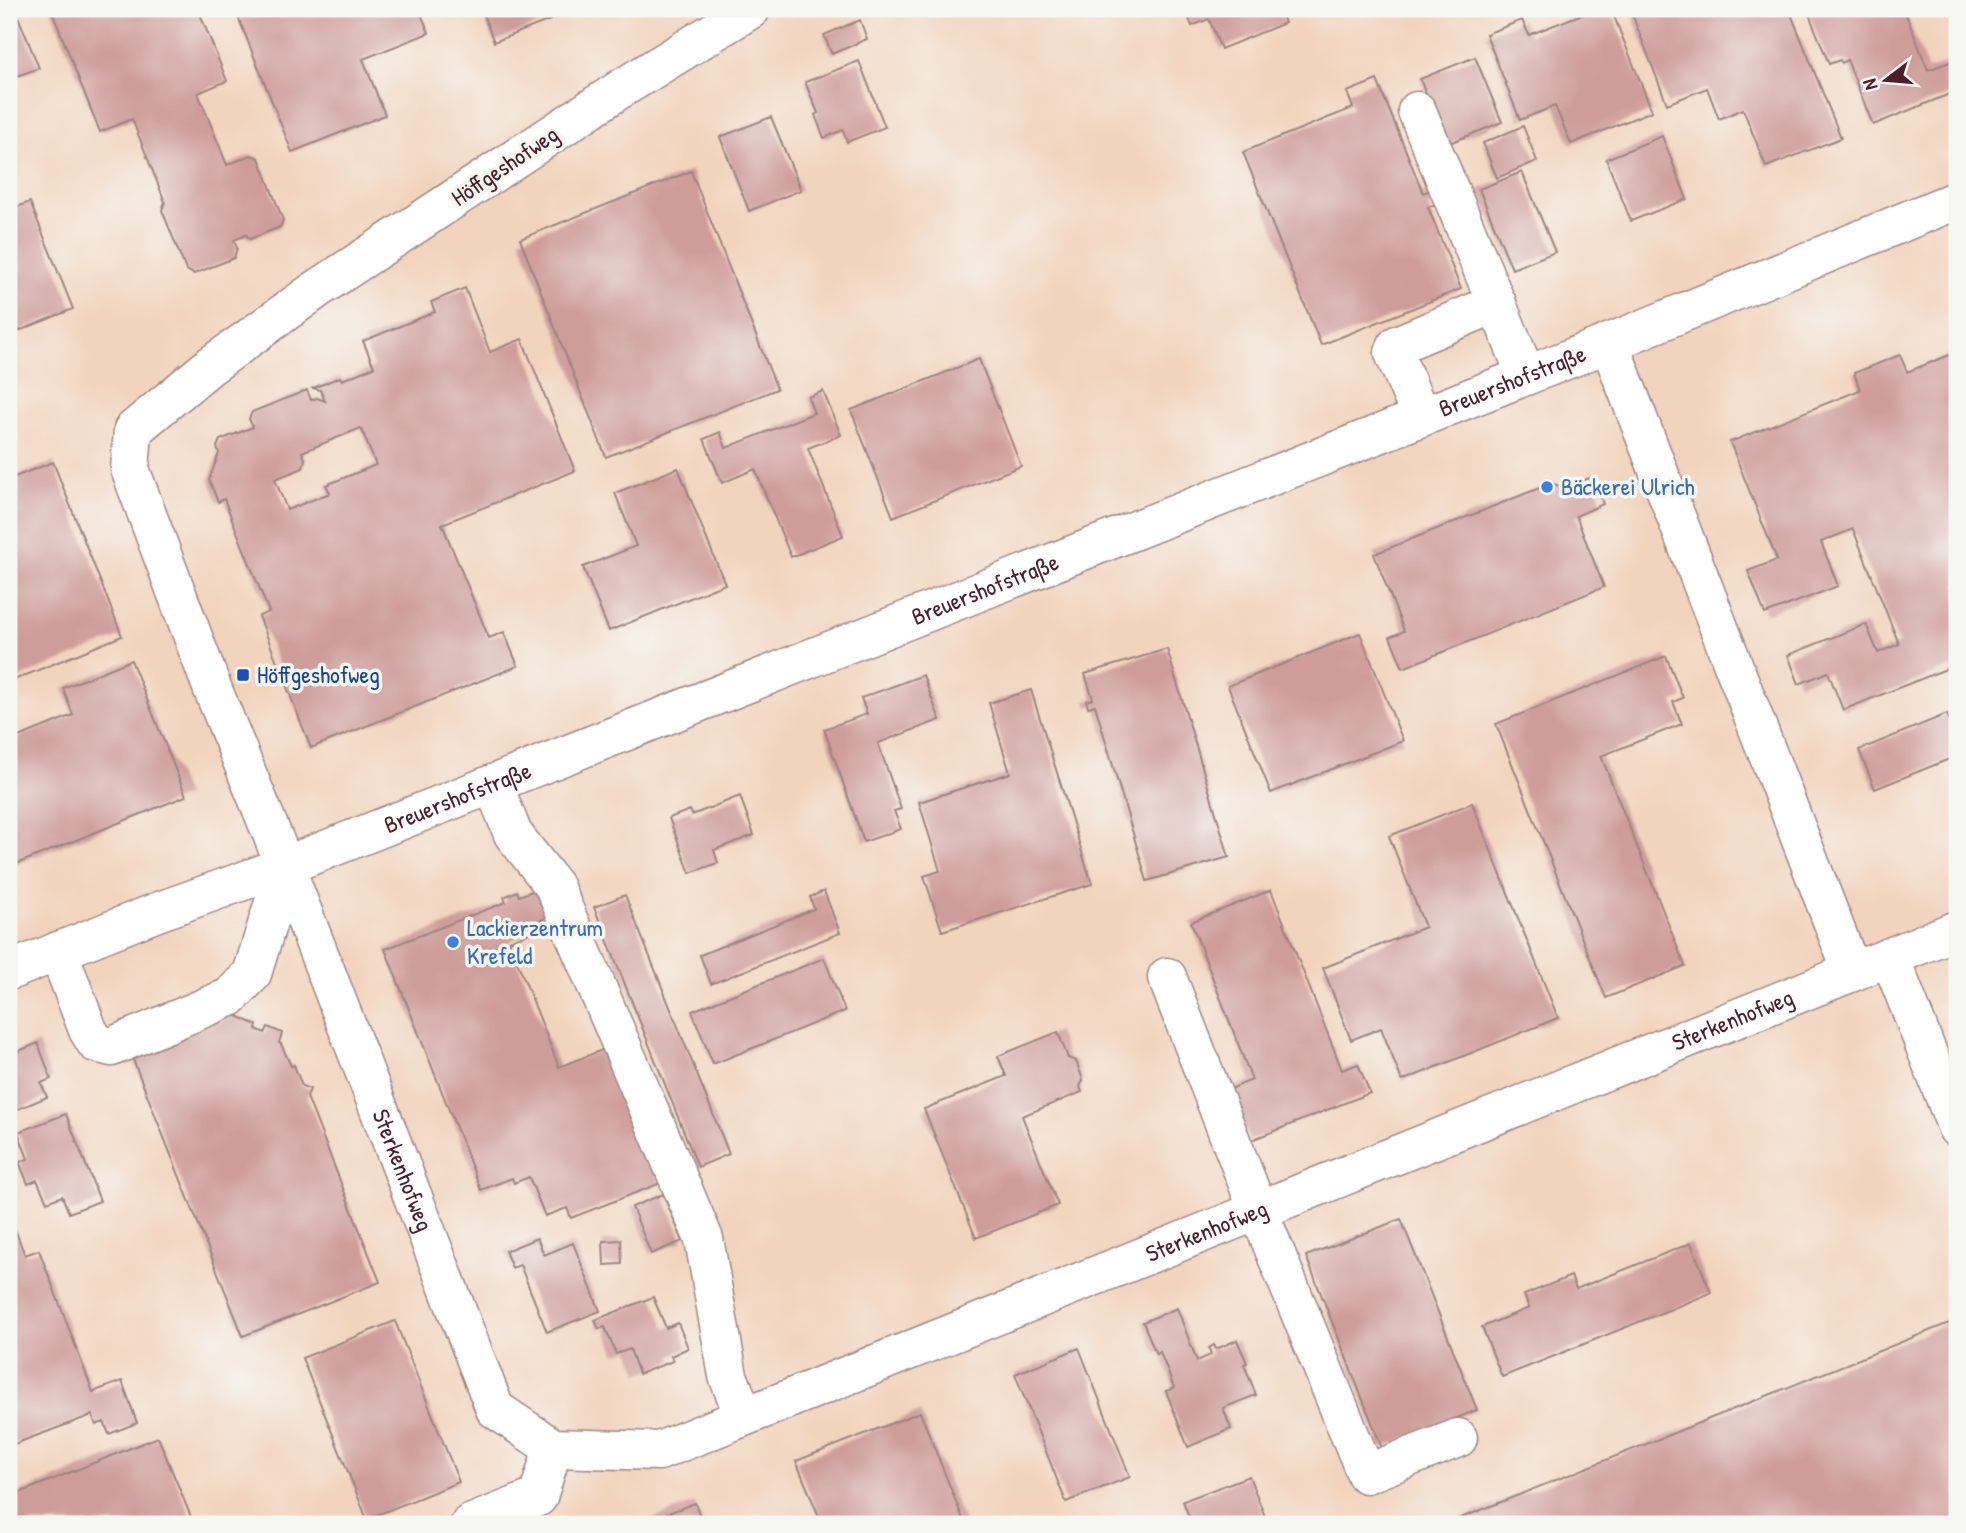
<svg xmlns="http://www.w3.org/2000/svg" width="1966" height="1533" viewBox="0 0 1966 1533" font-family="'Patrick Hand',sans-serif">
  <style>
    .built { fill: #f2d4be }
    .building { fill: #ce9c99; fill-rule: evenodd }
    .lines { fill: none; stroke-linecap: round; stroke-linejoin: round }
    .minor-casing { stroke: #9d8582; stroke-width: 41 }
    .minor { stroke: #fff; stroke-width: 38 }
    .shop-dot { fill: #3f7fe0; stroke: #f6f6f2; stroke-width: 2.5 }
    .transit-dot { fill: #1a4fb4; stroke: #f6f6f2; stroke-width: 2.5 }
    .labels { text-anchor: middle; stroke-width: 7; stroke-linejoin: round; paint-order: stroke }
    .street-label { font-size: 24px; fill: #4a1f2b; stroke: #f6f6f2 }
    .shop-label { font-size: 24px; fill: #366cbe; stroke: #f6f6f2; text-anchor: start }
    .transit-label { font-size: 24px; fill: #164399; stroke: #f6f6f2; text-anchor: start }
  </style>
  <rect width="100%" height="100%" fill="#f6f6f2"/>
  <filter id="ink" filterUnits="userSpaceOnUse"><feTurbulence type="fractalNoise" baseFrequency=".0143" numOctaves="2"/><feDisplacementMap in="SourceGraphic" scale="14" xChannelSelector="R" yChannelSelector="G"/><feConvolveMatrix kernelMatrix="1 2 1 2 8 2 1 2 1" color-interpolation-filters="sRGB"/></filter>
  <filter id="wash" filterUnits="userSpaceOnUse"><feTurbulence type="fractalNoise" baseFrequency=".00686" numOctaves="4" result="noise"/><feDisplacementMap in="SourceGraphic" scale="28" xChannelSelector="R" yChannelSelector="G"/><feGaussianBlur stdDeviation="1.57" result="paint"/><feColorMatrix in="noise" values="0 0 0 0 0 0 0 0 0 0 0 0 0 0 0 0 0 1.4 0 .05"/><feComposite in="paint" operator="in"/></filter>
  <g filter="url(#wash)">
    <rect width="100%" height="100%" fill="#f0ebd8"/>
    <!-- built -->
    <path class="built" d="M9 9H1957V1524H9Z"/>
    <g id="blocks">
      <!-- building -->
      <path class="building" d="M9 9H15L39 68 9 79Z
        M51 9H198L227 81 198 93 227 165 251 155 259 158 283 220 280 227 250 239 246 235 234 240 237 248 234 258 194 274 186 270 162 210 165 202 132 119 100 132Z
        M235 9H419L429 33 363 59 385 115 292 152Z
        M481 9H578L494 42Z
        M1185 9H1297L1282 15 1285 23 1221 49 1209 19 1192 26Z
        M1595 9H1611L1652 111 1571 144 1555 106 1520 120 1486 34 1522 20 1529 35Z
        M1630 9H1789L1841 138 1766 167 1743 109 1719 119 1707 88 1667 104Z
        M1807 9H1904L1928 70 1955 60 1957 66V91L1873 125 1847 60 1842 63 1840 60 1829 64Z
        M860 20 867 39 832 54 824 35Z
        M1475 57 1502 122 1447 144 1420 79Z
        M859 61 885 127 847 142 843 130 824 138 815 115 818 113 805 82Z
        M1377 80 1423 193 1433 189 1438 203 1428 207 1461 289 1321 345 1243 152 1353 108 1347 92Z
        M771 117 801 190 749 211 720 137Z
        M1523 126 1537 161 1497 178 1483 143Z
        M1662 136 1687 199 1631 221 1606 159Z
        M691 171 777 389 606 457 520 239Z
        M1522 172 1555 252 1512 269 1479 189Z
        M30 202 73 309 9 335V210Z
        M465 288 490 352 522 339 575 471 442 524 489 638 504 632 518 666 311 748 259 616 269 612 224 499 218 502 209 480 219 453 217 447 220 440 253 427 249 419 252 412 307 390 311 400 317 398 325 401 320 390 313 388 340 377 342 380 374 367 363 341 435 312 431 302ZM361 428 376 465 326 485 330 493 287 510 275 479 303 468 305 459 302 452Z
        M1957 352V683L1951 667 1843 710 1828 672 1799 684 1788 655 1866 624 1878 653 1899 644 1853 529 1821 542 1838 586 1765 614 1748 571 1777 560 1730 442 1860 390 1854 373 1900 355 1907 372Z
        M979 359 1021 466 893 517 851 410Z
        M823 391 841 435 808 448 843 536 791 557 755 469 722 483 704 439 720 432 726 448 814 413 808 397Z
        M53 462 122 636 9 682V479Z
        M678 468 725 584 609 631 583 567 636 546 615 493Z
        M1592 477 1603 504 1576 516 1604 587 1403 668 1390 637 1404 631 1374 554 1552 483 1564 488Z
        M1360 633 1403 741 1271 793 1228 686Z
        M1167 649 1229 857 1147 881 1095 705 1088 707 1086 701 1093 699 1085 674Z
        M1666 656 1683 698 1673 702 1682 724 1601 756 1685 966 1606 998 1496 724Z
        M131 660 186 796 9 867V741L73 715 63 688Z
        M923 675 940 720 878 743 901 809 894 811 901 829 864 842 824 729 867 714 861 698Z
        M1031 690 1092 884 942 931 924 876 940 871 919 802 1010 773 989 703Z
        M1947 714 1957 739V756L1875 789 1859 750Z
        M740 796 754 835 714 850 718 863 690 873 669 818 690 810 692 815Z
        M1472 803 1558 1018 1402 1081 1381 1028 1351 1040 1323 968 1425 927 1389 836Z
        M540 888 551 916 541 920 544 927 509 941 559 1067 607 1048 661 1183 571 1218 567 1208 545 1216 529 1177 514 1183 512 1178 481 1190 385 949 506 902 504 897 517 891 519 896Z
        M1271 890 1342 1070 1358 1064 1370 1093 1249 1141 1228 1090 1252 1080 1191 922Z
        M824 891 840 933 711 984 700 955 814 909 810 897Z
        M625 895 729 1154 698 1167 594 907Z
        M824 958 845 1011 713 1064 692 1011Z
        M235 1015 257 1025 256 1029 265 1033 268 1027 282 1033 279 1043 281 1044 291 1066 294 1065 302 1086 310 1089 307 1097 380 1282 243 1336 132 1057Z
        M1058 1032 1068 1058 1076 1061 1083 1080 1080 1087 1082 1092 1022 1116 1058 1205 976 1238 924 1109 1006 1076 998 1056Z
        M38 1043 51 1079 41 1083 47 1097 16 1110 9 1096V1055Z
        M66 1114 100 1201 69 1213 62 1196 47 1202 37 1180 28 1184 19 1162 28 1159 18 1132Z
        M663 1194 683 1241 651 1254 632 1207Z
        M9 1214 25 1255 39 1250 93 1392 122 1381 137 1423 109 1434 104 1422 96 1425 92 1415 9 1446Z
        M1401 1219 1477 1410 1382 1448 1306 1256Z
        M537 1238 544 1255 573 1243 600 1311 547 1332 520 1265 512 1268 505 1251Z
        M621 1240 622 1264 604 1265 603 1241Z
        M1691 1243 1711 1293 1502 1377 1482 1327 1529 1308 1524 1295 1571 1276 1576 1289Z
        M653 1297 666 1328 678 1323 688 1348 671 1356 673 1361 639 1374 630 1349 616 1354 605 1327 599 1329 595 1320Z
        M1177 1308 1197 1361 1211 1355 1209 1348 1214 1345 1216 1349 1237 1340 1247 1363 1244 1364 1256 1395 1223 1408 1231 1429 1188 1447 1166 1391 1174 1388 1160 1352 1156 1354 1143 1322Z
        M395 1321 459 1482 367 1519 302 1358Z
        M1949 1323 1957 1344V1524H1446Z
        M1079 1348 1130 1477 1066 1502 1015 1374Z
        M920 1412 965 1524H822L796 1461Z
        M158 1437 194 1524H9V1497Z
        M1249 1476 1268 1524H1192L1183 1501Z
        M695 1503 703 1524H639Z"/>
    </g>
  </g>
  <g filter="url(#ink)">
    <use href="#blocks" fill-opacity="0" stroke="#9d8582" stroke-width="2"/>
    <g class="lines">
      <!-- minor casing -->
      <g class="minor-casing">
        <g id="minor">
          <path id="s1" d="M751 9 619 90 316 290 210 366 133 430 130 469 213 690 285 866 495 1409 553 1448 659 1451 1957 930"/>
          <path d="M1417 111 1526 375"/>
          <path d="M1609 343 1852 972"/>
          <path d="M1421 417 1394 353 1397 345 1497 303"/>
          <path d="M493 784 513 834 554 886 704 1239 728 1376 744 1416"/>
          <path d="M58 951 88 1030 96 1043 111 1047 230 997 252 974 285 866"/>
          <path d="M1890 957 1957 1128"/>
          <path id="s2" d="M9 971 157 912 285 866 1609 343 1957 200"/>
          <path d="M1167 977 1258 1210 1366 1474 1458 1438"/>
          <path d="M470 1524 538 1497 553 1448"/>
        </g>
      </g>
      <!-- minor -->
      <use href="#minor" class="minor"/>
    </g>
  </g>
  <!-- markers -->
  <g class="shop-dot">
    <circle cx="1547" cy="487" r="7"/>
    <circle cx="453" cy="942" r="7"/>
  </g>
  <rect class="transit-dot" x="236" y="668" width="14" height="14" rx="3.5"/>
  <g class="labels">
    <!-- street labels -->
    <g class="street-label">
      <text transform="translate(505 166) rotate(-34)" y="8">Höffgeshofweg</text>
      <text dy="8" stroke="none"><textPath href="#s2" startOffset="1615">Breuershofstraße</textPath></text>
      <text dy="8" stroke="none"><textPath href="#s2" startOffset="1048">Breuershofstraße</textPath></text>
      <text dy="8" stroke="none"><textPath href="#s2" startOffset="481">Breuershofstraße</textPath></text>
      <text dy="8" stroke="none"><textPath href="#s1" startOffset="3129">Sterkenhofweg</textPath></text>
      <text dy="8" stroke="none"><textPath href="#s1" startOffset="1540">Sterkenhofweg</textPath></text>
      <text dy="8" stroke="none"><textPath href="#s1" startOffset="2562">Sterkenhofweg</textPath></text>
    </g>
    <!-- shop labels -->
    <g class="shop-label">
      <text x="1561" y="495">Bäckerei Ulrich</text>
      <text x="467" y="936">Lackierzentrum<tspan x="467" dy="28">Krefeld</tspan></text>
    </g>
    <!-- transit labels -->
    <g class="transit-label">
      <text x="257" y="683">Höffgeshofweg</text>
    </g>
  </g>
  <!-- margin -->
  <rect width="1966" height="1533" fill="none" stroke="#f6f6f2" stroke-width="35"/>
  <!-- north arrow -->
  <g transform="translate(1886 80) rotate(254)" stroke="#f6f6f2" stroke-width="5" paint-order="stroke">
  <path d="M0-5L12 26L0 18L-12 26Z" fill="#4a1f2b"/>
  <text y="-10" font-size="19" font-weight="bold" text-anchor="middle" fill="#4a1f2b">N</text>
  </g>
</svg>
